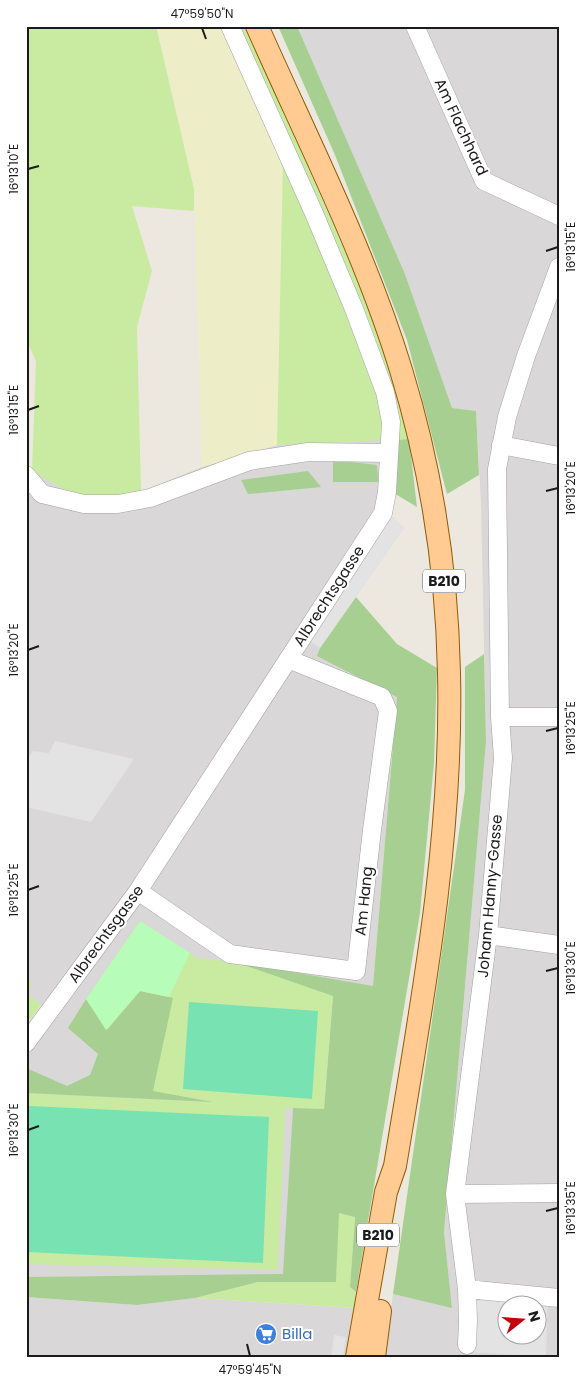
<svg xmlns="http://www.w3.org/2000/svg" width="585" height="1383" viewBox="0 0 585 1383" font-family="Poppins,sans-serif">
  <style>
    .residential { fill: #d9d7d7; fill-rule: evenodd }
    .farmland { fill: #edeec8 }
    .grass { fill: #c9eba1 }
    .forest { fill: #a6cf91 }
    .park { fill: #b7fcb9 }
    .pitch { fill: #78e2b3 }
    .parking { fill: #e3e3e3; fill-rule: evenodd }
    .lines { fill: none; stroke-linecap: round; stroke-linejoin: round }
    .minor-casing { stroke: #a2a2a2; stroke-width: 19 }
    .major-casing { stroke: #915a00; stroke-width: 24 }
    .minor { stroke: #fff; stroke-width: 18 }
    .major { stroke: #ffcb92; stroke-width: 22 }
    .ticks { fill: none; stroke: #1b1b1b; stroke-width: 2 }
    .labels { text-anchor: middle; stroke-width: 4; stroke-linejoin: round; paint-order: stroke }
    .shield { fill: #fff; stroke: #5f5f5f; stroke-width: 1 }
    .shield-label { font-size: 14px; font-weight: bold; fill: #1b1b1b }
    .street-label { font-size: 15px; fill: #1b1b1b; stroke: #fff }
    .shop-label { font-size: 15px; fill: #366cbe; stroke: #fff; text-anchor: start }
    .neatline { fill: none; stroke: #1b1b1b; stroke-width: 2 }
    .ticks-label { font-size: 12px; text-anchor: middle; fill: #1b1b1b }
  </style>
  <rect width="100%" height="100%" fill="#ede8df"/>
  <!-- residential -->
  <path class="residential" d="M297 26H559V1357H384L393 1294 452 1307 444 1232 486 741 481 503 476 411 452 408 405 274ZM508 1306H538V1336H508Z
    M385 433 390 515 404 528 320 648 397 696 373 986 240 963 333 995 293 1108 284 1275 26 1277V1026L41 1006 27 993 28 979H26V518L32 471 123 499 202 467 277 445Z
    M26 1297 137 1305 195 1298 358 1308 351 1357H26Z"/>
  <!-- farmland -->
  <path class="farmland" d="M156 26H220L283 160 277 445 202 467 194 189Z"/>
  <!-- grass -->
  <path class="grass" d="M26 26H156L194 189V211L132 206 152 271 137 327 141 492 123 499 76 496 32 471 36 361 26 339Z
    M220 26H246L369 306 400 402 409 439 277 445 283 160Z
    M140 921 198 958 235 962 333 995 324 1109 285 1108 278 1270 26 1264V1093L208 1102 153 1091 86 999Z
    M26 979 33 983 27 993 41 1005 31 1019 26 1018Z
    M338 1213 355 1216 350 1287 356 1292 358 1308 195 1298 258 1282 336 1281Z"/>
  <!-- forest -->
  <path class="forest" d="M278 26H297L405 274 452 408 476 411 479 475 447 494 407 340 335 155Z
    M409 439 417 507 392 492 395 440Z
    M333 460 377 465 378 482H333Z
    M308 471 321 487 248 494 241 480Z
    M356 597 397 644 437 668 434 763 420 913 356 1292 350 1287 355 1217 339 1213 336 1282H258L195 1298 137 1305 26 1297V1277L283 1274 293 1108 324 1109 333 996 235 962 373 986 397 697 317 656 320 648Z
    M484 654 486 741 444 1232 452 1308 393 1294 465 790V667Z
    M140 991 173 998 153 1091 213 1102 26 1093V1068L67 1086 90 1075 98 1054 68 1028 86 999 107 1030Z"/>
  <!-- park -->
  <path class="park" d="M140 921 190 953 169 997 140 991 106 1030 86 999Z"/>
  <!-- pitch -->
  <path class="pitch" d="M189 1002 318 1011 312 1099 183 1089Z
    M29 1106 269 1117 263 1263 26 1252V1163Z"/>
  <!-- parking -->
  <path class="parking" d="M390 515 404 528 320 648 306 638Z
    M55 741 134 759 91 822 26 807V761L33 751 49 753Z
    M467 1289 548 1297 546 1357 467 1352ZM508 1306H538V1336H508Z
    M334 1335 346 1337 343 1357H331Z"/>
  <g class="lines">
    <!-- minor casing -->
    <g class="minor-casing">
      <path id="minor" d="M415 26 484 181 559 216
        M501 445 559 456
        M26 475 42 494 84 504H118L150 498 249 461 308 452 389 453
        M500 717H559
        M138 891 230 954 356 971 372 830 388 711 382 697 288 659
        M488 935 559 945
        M26 1043 138 891 383 513 387 492 391 422 385 392 354 309 313 211 230 26
        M455 1194 559 1193
        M467 1289 559 1298
        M467 1345 468 1321 467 1289 455 1194 488 935 503 758 500 717 497 469 507 417 526 356 559 267"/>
    </g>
    <!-- major casing -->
    <g class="major-casing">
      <path id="major" d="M257 26C307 139 365 252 401 370 431 468 447 570 449 673 453 838 422 1003 395 1166L386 1192 357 1357
        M374 1357 380 1311"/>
    </g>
    <!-- minor -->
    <use href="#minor" class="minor"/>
    <!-- major -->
    <use href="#major" class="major"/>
  </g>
  <!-- ticks -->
  <path class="ticks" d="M202 28 206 39M28 169 39 166M546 251 558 247M28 410 39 406M546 491 558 488M28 650 39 646M546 731 558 728M28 890 39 886M546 971 558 968M28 1130 39 1126M546 1211 558 1208M247 1344 250 1356"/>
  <!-- icons -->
  <defs>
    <g id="supermarket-disc" transform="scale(1.125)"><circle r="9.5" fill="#3f7fe0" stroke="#fff"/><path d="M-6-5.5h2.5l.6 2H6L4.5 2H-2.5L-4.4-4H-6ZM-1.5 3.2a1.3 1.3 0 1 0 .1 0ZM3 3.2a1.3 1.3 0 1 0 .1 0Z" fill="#fff"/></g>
  </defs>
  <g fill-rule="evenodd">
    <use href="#supermarket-disc" x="266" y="1334"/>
  </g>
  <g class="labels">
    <!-- shield labels -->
    <g class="shield">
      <rect x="423" y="569.5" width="42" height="23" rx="4"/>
      <rect x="357" y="1223.5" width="42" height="23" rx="4"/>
    </g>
    <g class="shield-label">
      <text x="444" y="586">B210</text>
      <text x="378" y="1240">B210</text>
    </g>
    <!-- street labels -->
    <g class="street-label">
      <text transform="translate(461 127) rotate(65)" y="5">Am Flachhard</text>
      <text transform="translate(329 596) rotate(-57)" y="5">Albrechtsgasse</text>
      <text transform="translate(490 896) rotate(-85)" y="5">Johann Hanny-Gasse</text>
      <text transform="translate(364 901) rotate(-84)" y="5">Am Hang</text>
      <text transform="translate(106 934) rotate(-54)" y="5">Albrechtsgasse</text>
    </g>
    <!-- shop labels -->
    <g class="shop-label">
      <text x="282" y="1339">Billa</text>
    </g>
  </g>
  <!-- border -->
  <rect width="585" height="1383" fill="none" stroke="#ffffff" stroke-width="55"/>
  <!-- north arrow -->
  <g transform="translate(522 1320) rotate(73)"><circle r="24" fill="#ffffff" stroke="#a4a4a4"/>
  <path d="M0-4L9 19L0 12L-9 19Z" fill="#c5000a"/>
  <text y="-8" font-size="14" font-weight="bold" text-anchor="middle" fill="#1b1b1b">N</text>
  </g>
  <rect x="28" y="28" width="530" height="1328" class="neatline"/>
  <g class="ticks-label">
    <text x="202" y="18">47°59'50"N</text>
    <text transform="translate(14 169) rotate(-90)" y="4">16°13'10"E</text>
    <text transform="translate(571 247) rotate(-90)" y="4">16°13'15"E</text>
    <text transform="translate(14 410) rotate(-90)" y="4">16°13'15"E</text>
    <text transform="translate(571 488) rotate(-90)" y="4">16°13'20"E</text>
    <text transform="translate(14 650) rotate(-90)" y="4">16°13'20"E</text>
    <text transform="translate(571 728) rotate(-90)" y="4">16°13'25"E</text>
    <text transform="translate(14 890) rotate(-90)" y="4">16°13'25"E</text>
    <text transform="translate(571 968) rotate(-90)" y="4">16°13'30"E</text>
    <text transform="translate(14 1130) rotate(-90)" y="4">16°13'30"E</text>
    <text transform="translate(571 1208) rotate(-90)" y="4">16°13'35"E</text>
    <text x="250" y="1374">47°59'45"N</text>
  </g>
</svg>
